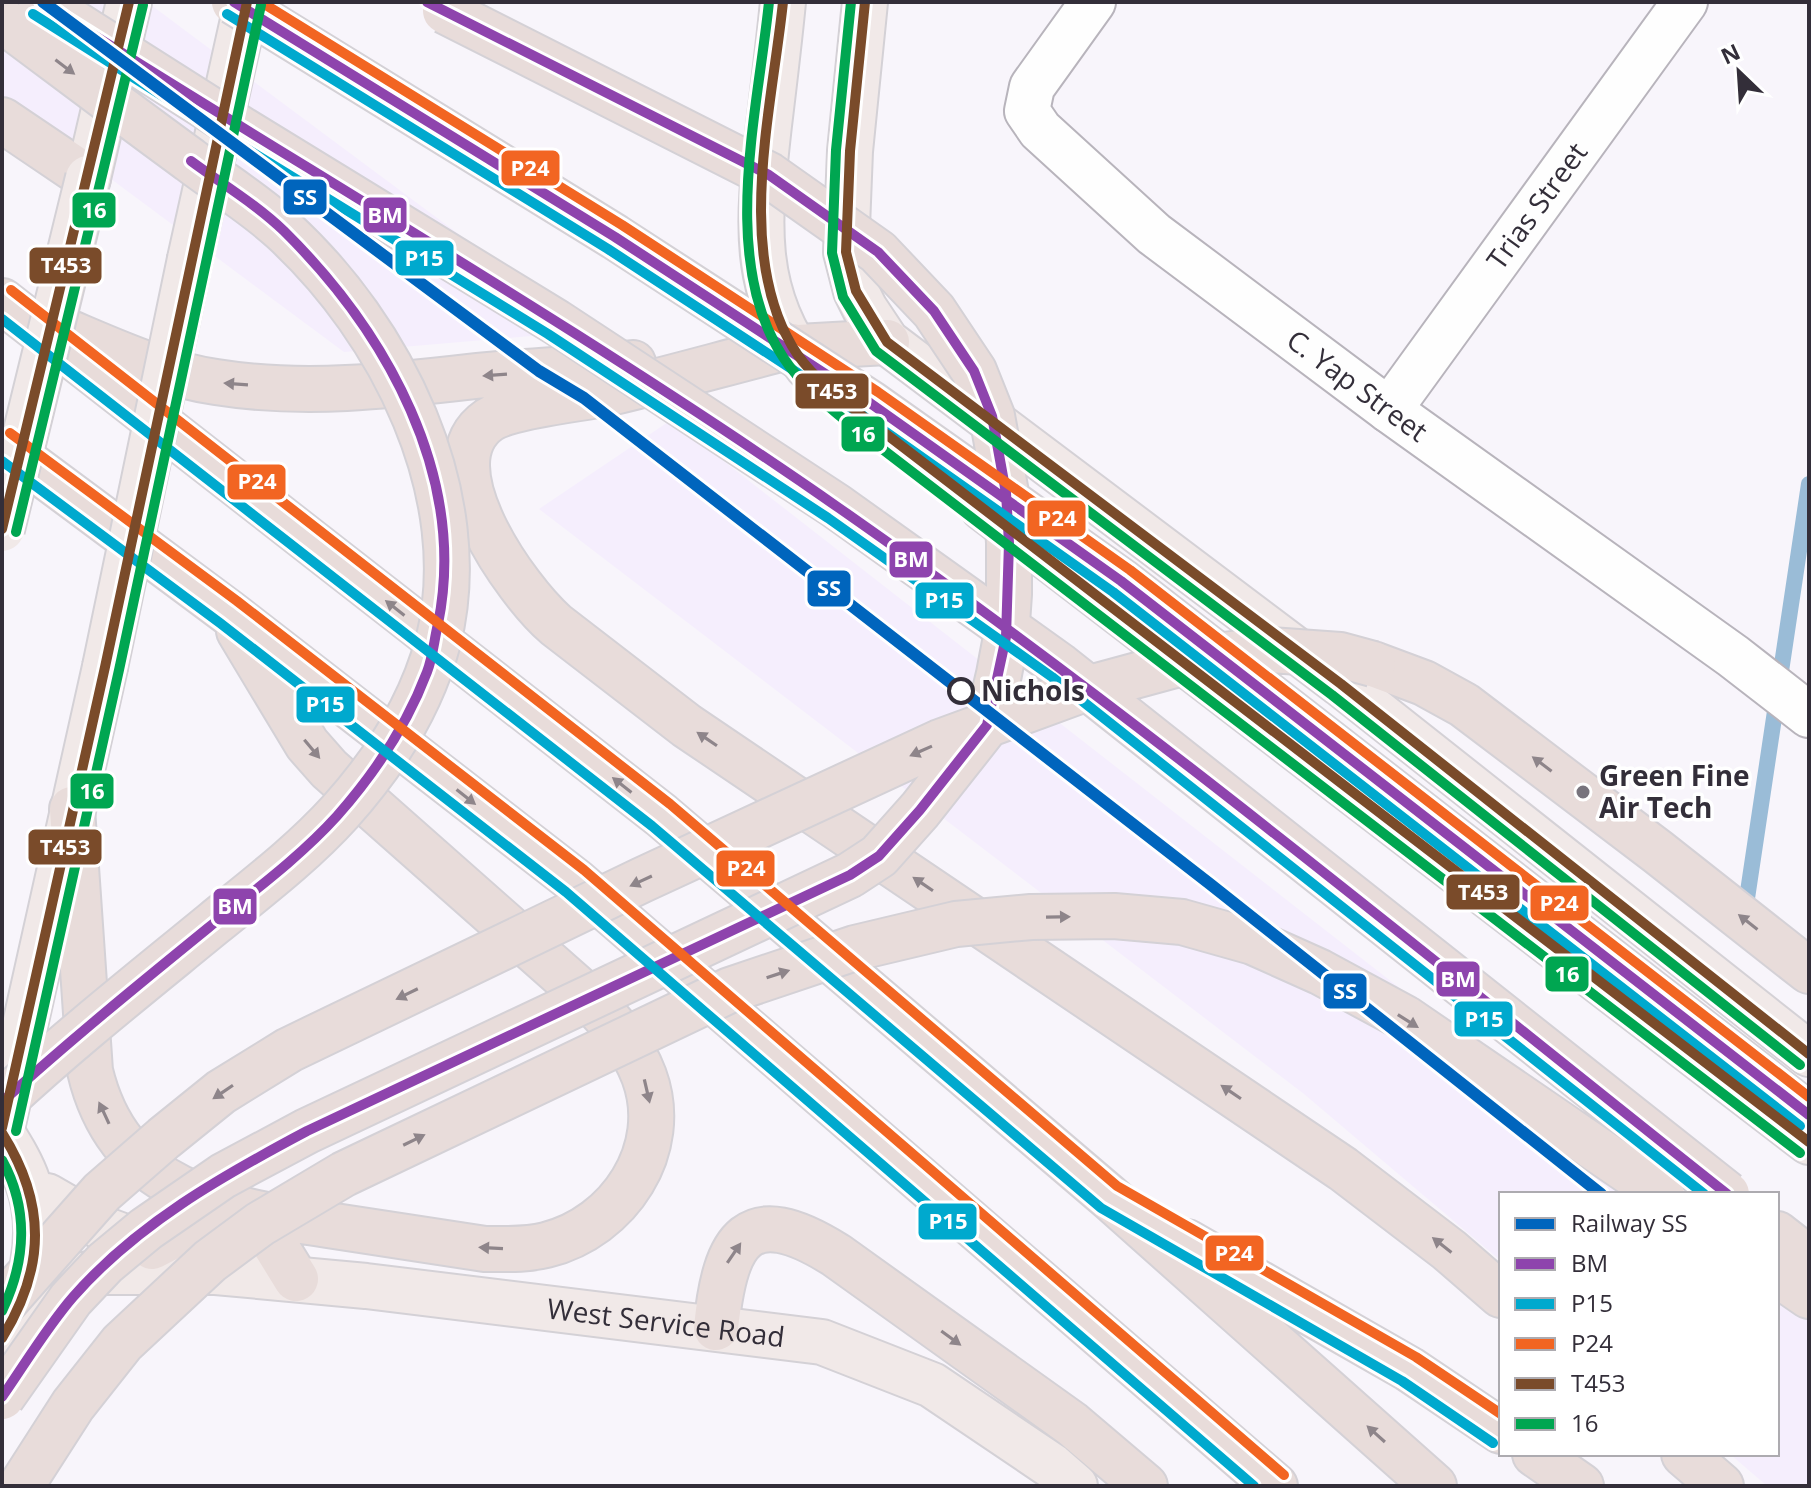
<svg xmlns="http://www.w3.org/2000/svg" width="1811" height="1488" viewBox="0 0 1811 1488" font-family="'Open Sans',sans-serif">
  <style>
    .built { fill: #f5eefd }
    .lines { fill: none; stroke-linecap: round; stroke-linejoin: round }
    .stream { stroke: #9abcd7; stroke-width: 16 }
    .minor-casing { stroke: #b8b4bc; stroke-width: 48 }
    .major-casing { stroke: #d4d1d6; stroke-width: 48 }
    .highway-casing { stroke: #d4d1d6; stroke-width: 48 }
    .minor { stroke: #fefefe; stroke-width: 44 }
    .major { stroke: #f1e9e8; stroke-width: 44 }
    .highway { stroke: #e8dcda; stroke-width: 44 }
    .major-bridge-casing { stroke: #d4d1d6; stroke-width: 48; stroke-linecap: butt }
    .highway-bridge-casing { stroke: #d4d1d6; stroke-width: 48; stroke-linecap: butt }
    .major-bridge { stroke: #f1e9e8; stroke-width: 44 }
    .highway-bridge { stroke: #e8dcda; stroke-width: 44 }
    .bus-1-casing { stroke: #fff; stroke-width: 16 }
    .bus-2-casing { stroke: #fff; stroke-width: 16 }
    .bus-3-casing { stroke: #fff; stroke-width: 16 }
    .bus-4-casing { stroke: #fff; stroke-width: 16 }
    .bus-5-casing { stroke: #fff; stroke-width: 16 }
    .bus-1 { stroke: #8e44ad; stroke-width: 10 }
    .bus-2 { stroke: #00a9ce; stroke-width: 10 }
    .bus-3 { stroke: #f26522; stroke-width: 10 }
    .bus-4 { stroke: #7a4b2a; stroke-width: 10 }
    .bus-5 { stroke: #00a651; stroke-width: 10 }
    .rail-1-casing { stroke: #fff; stroke-width: 18 }
    .rail-1 { stroke: #0065bd; stroke-width: 12 }
    .oneway { fill: #8e858a }
    .stop-dot { fill: #fff; stroke: #332e39; stroke-width: 4 }
    .poi-dot { fill: #78747d; stroke: #fff; stroke-width: 3 }
    .labels { text-anchor: middle; stroke-width: 7; stroke-linejoin: round; paint-order: stroke }
    .street-label { font-size: 28px; fill: #332e39; stroke: #fff }
    .stop-label { font-size: 28px; font-weight: bold; fill: #332e39; stroke: #fff; text-anchor: start }
    .poi-label { font-size: 28px; font-weight: bold; fill: #332e39; stroke: #fff; text-anchor: start }
    .line-badge { stroke: #fff; stroke-width: 3 }
    .badge-label { font-size: 22px; text-anchor: middle; font-weight: bold; fill: #fff }
  </style>
  <rect width="100%" height="100%" fill="#f8f5fb"/>
  <!-- built -->
  <path class="built" d="M2 2H147L589 331 344 352 2 98Z
    M671 420 1664 1194H1501V1261L1304 1094 539 509Z
    M1777 1282 1809 1307V1486H1767L1730 1454H1777Z"/>
  <g class="lines">
    <!-- stream -->
    <path class="stream" d="M1746 905 1809 484"/>
    <!-- minor casing -->
    <g class="minor-casing">
      <g id="minor">
        <path id="s1" d="M1093 2 1032 87 1027 111 1040 130 1154 234 1389 410 1733 656 1809 715"/>
        <path id="s2" d="M1389 410 1685 2"/>
      </g>
    </g>
    <!-- major casing -->
    <g class="major-casing">
      <g id="major">
        <path d="M783 2C779 43 774 84 769 125 759 215 749 291 808 367"/>
        <path d="M865 2 850 151 846 252 856 291 865 309 887 342 1341 684 1809 1054"/>
        <path d="M88 178 129 2"/>
        <path d="M190 259 247 2"/>
        <path d="M983 508 1809 1142"/>
        <path d="M2 1128 105 667"/>
        <path d="M2 1133C12 1149 22 1165 28 1183 46 1233 32 1296 2 1338"/>
        <path d="M47 1196 106 1230 166 1252"/>
        <path id="s3" d="M30 1285 99 1272H216L366 1286 822 1342 932 1385 1052 1466 1075 1486"/>
      </g>
    </g>
    <!-- highway casing -->
    <g class="highway-casing">
      <path id="highway" d="M2 120 88 178
        M2 301 661 815 1109 1197 1434 1486
        M61 329C111 350 162 374 216 382 303 396 390 386 476 376 528 371 581 369 633 363
        M792 346C732 361 673 378 614 392 583 399 512 405 489 420 425 464 517 591 556 625L687 726 1343 1169 1449 1250 1501 1295
        M761 349 887 342
        M2 444 228 612 575 881 1275 1486
        M1373 664 1424 683 1464 705 1658 852 1809 971
        M72 809 90 1071C119 1193 221 1209 328 1225 380 1233 433 1241 485 1249 506 1249 526 1250 546 1245 619 1227 671 1149 644 1076 632 1044 610 1020 587 997L329 769 307 744 239 631
        M256 1214 296 1279
        M1777 1234 1809 1259
        M1187 1242 1409 1369 1501 1431
        M152 1247 229 1207
        M1777 1274 1809 1296
        M716 1328C725 1239 747 1199 836 1255L1072 1424 1145 1486
        M1535 1454 1581 1486
        M1684 1454 1721 1486"/>
    </g>
    <!-- minor -->
    <use href="#minor" class="minor"/>
    <!-- major -->
    <use href="#major" class="major"/>
    <!-- highway -->
    <use href="#highway" class="highway"/>
    <!-- major-bridge casing -->
    <g class="major-bridge-casing">
      <path id="major-bridge" d="M2 529 88 178
        M105 667 190 259"/>
    </g>
    <!-- highway-bridge casing -->
    <g class="highway-bridge-casing">
      <path id="highway-bridge" d="M41 2 241 129 556 322 836 506 1060 666 1727 1194
        M234 2 615 237 870 403 1121 581 1809 1115
        M2 20C65 67 127 114 190 160 220 183 255 204 283 230 391 329 475 495 438 642 421 706 384 763 340 812 303 853 257 888 214 923 142 982 70 1039 2 1102
        M2 1305 102 1192 164 1138 221 1092 289 1050 642 880 940 742 1079 691 1204 657 1270 650 1340 655 1373 664
        M2 1397 71 1299 105 1263 146 1229 223 1176 307 1131 850 875 879 856 920 810 987 725 999 674 1006 637 1009 594V543L1006 493 992 416 974 371 934 311 878 252 769 175 445 11
        M21 1486 73 1405 122 1343 210 1261 260 1224 344 1174 730 990 855 948 956 924 1031 917 1114 916 1182 922 1253 942 1320 972 1405 1018 1662 1194"/>
    </g>
    <!-- major-bridge -->
    <use href="#major-bridge" class="major-bridge"/>
    <!-- highway-bridge -->
    <use href="#highway-bridge" class="highway-bridge"/>
    <!-- bus-1 casing -->
    <g class="bus-1-casing">
      <path id="bus-1" d="M41 2C306 170 582 329 839 508 1146 722 1434 962 1727 1194
        M234 2 615 237 870 403 1121 581 1809 1115
        M2 1102C68 1042 138 985 208 928 251 893 299 858 337 816 375 773 407 725 427 672 433 657 434 640 438 624 468 476 386 332 284 231 256 204 222 184 191 161
        M2 1397C25 1364 47 1327 73 1297 137 1224 222 1176 307 1131L850 875 879 856 920 810 987 725 1006 637 1009 543 1006 493 992 416 974 371 934 311 878 252 769 175 427 2"/>
    </g>
    <!-- bus-2 casing -->
    <g class="bus-2-casing">
      <path id="bus-2" d="M33 14 234 141 548 334 828 518 1052 677 1704 1194
        M227 14 608 249 862 415 1113 592 1800 1126
        M2 319 652 826 1101 1208 1402 1381 1493 1443
        M2 461 220 623 566 892 1254 1486"/>
    </g>
    <!-- bus-3 casing -->
    <g class="bus-3-casing">
      <path id="bus-3" d="M261 2 622 225 878 392 1130 570 1809 1097
        M11 290 670 804 1117 1186 1416 1357 1501 1414
        M10 433 237 601 584 870 1284 1475"/>
    </g>
    <!-- bus-4 casing -->
    <g class="bus-4-casing">
      <path id="bus-4" d="M783 2C772 108 735 249 792 346 807 372 833 392 856 411L1809 1142
        M865 2 850 151 846 252 856 291 887 342 1341 684 1809 1054
        M2 529 129 2
        M2 1128 105 667 247 2
        M2 1133C46 1203 46 1267 2 1338"/>
    </g>
    <!-- bus-5 casing -->
    <g class="bus-5-casing">
      <path id="bus-5" d="M769 2C758 110 719 260 783 357 800 383 824 403 847 422L1800 1153
        M851 2 836 150 832 253 843 297 876 351 1332 695 1800 1065
        M16 532 143 5
        M16 1131 119 670 261 5
        M2 1160C29 1209 26 1261 2 1311"/>
    </g>
    <!-- bus-1 -->
    <use href="#bus-1" class="bus-1"/>
    <!-- bus-2 -->
    <use href="#bus-2" class="bus-2"/>
    <!-- bus-3 -->
    <use href="#bus-3" class="bus-3"/>
    <!-- bus-4 -->
    <use href="#bus-4" class="bus-4"/>
    <!-- bus-5 -->
    <use href="#bus-5" class="bus-5"/>
    <!-- rail-1 casing -->
    <g class="rail-1-casing">
      <path id="rail-1" d="M43 2 539 371 584 398 1210 884 1601 1194"/>
    </g>
    <!-- rail-1 -->
    <use href="#rail-1" class="rail-1"/>
  </g>
  <!-- one-way arrows -->
  <defs><path id="oneway-solid" d="M-6-.8H1V-3.2L6.5 0L1 3.2V.8H-6Z" transform="scale(2)"/></defs>
  <g class="oneway">
    <use href="#oneway-solid" transform="translate(65 67) rotate(37)"/>
    <use href="#oneway-solid" transform="translate(495 375) rotate(176)"/>
    <use href="#oneway-solid" transform="translate(236 384) rotate(-176)"/>
    <use href="#oneway-solid" transform="translate(395 608) rotate(-142)"/>
    <use href="#oneway-solid" transform="translate(707 739) rotate(-146)"/>
    <use href="#oneway-solid" transform="translate(312 749) rotate(50)"/>
    <use href="#oneway-solid" transform="translate(921 751) rotate(156)"/>
    <use href="#oneway-solid" transform="translate(1542 764) rotate(-143)"/>
    <use href="#oneway-solid" transform="translate(622 785) rotate(-142)"/>
    <use href="#oneway-solid" transform="translate(466 797) rotate(38)"/>
    <use href="#oneway-solid" transform="translate(641 881) rotate(155)"/>
    <use href="#oneway-solid" transform="translate(923 884) rotate(-146)"/>
    <use href="#oneway-solid" transform="translate(1058 917) rotate(-1)"/>
    <use href="#oneway-solid" transform="translate(1748 922) rotate(-142)"/>
    <use href="#oneway-solid" transform="translate(778 974) rotate(-18)"/>
    <use href="#oneway-solid" transform="translate(407 994) rotate(154)"/>
    <use href="#oneway-solid" transform="translate(1408 1021) rotate(32)"/>
    <use href="#oneway-solid" transform="translate(647 1091) rotate(77)"/>
    <use href="#oneway-solid" transform="translate(223 1092) rotate(146)"/>
    <use href="#oneway-solid" transform="translate(1231 1092) rotate(-146)"/>
    <use href="#oneway-solid" transform="translate(104 1113) rotate(-115)"/>
    <use href="#oneway-solid" transform="translate(414 1140) rotate(-26)"/>
    <use href="#oneway-solid" transform="translate(1442 1245) rotate(-142)"/>
    <use href="#oneway-solid" transform="translate(491 1248) rotate(-177)"/>
    <use href="#oneway-solid" transform="translate(734 1253) rotate(-56)"/>
    <use href="#oneway-solid" transform="translate(951 1338) rotate(36)"/>
    <use href="#oneway-solid" transform="translate(1376 1434) rotate(-138)"/>
  </g>
  <!-- markers -->
  <circle class="stop-dot" cx="961" cy="691" r="12"/>
  <circle class="poi-dot" cx="1583" cy="792" r="8"/>
  <g class="labels">
    <!-- street labels -->
    <g class="street-label">
      <text dy="10" stroke="none"><textPath href="#s2" startOffset="252">Trias Street</textPath></text>
      <text dy="10" stroke="none"><textPath href="#s1" startOffset="560">C. Yap Street</textPath></text>
      <text dy="10" stroke="none"><textPath href="#s3" startOffset="640">West Service Road</textPath></text>
    </g>
    <!-- stop labels -->
    <g class="stop-label">
      <text x="981" y="701">Nichols</text>
    </g>
    <!-- poi labels -->
    <g class="poi-label">
      <text x="1599" y="786">Green Fine<tspan x="1599" dy="32">Air Tech</tspan></text>
    </g>
  </g>
  <g class="line-badge">
    <rect x="500" y="149" width="61" height="38" rx="8" fill="#f26522"/>
    <rect x="282" y="178" width="46" height="38" rx="8" fill="#0065bd"/>
    <rect x="71" y="191" width="46" height="38" rx="8" fill="#00a651"/>
    <rect x="362" y="196" width="46" height="38" rx="8" fill="#8e44ad"/>
    <rect x="394" y="239" width="61" height="38" rx="8" fill="#00a9ce"/>
    <rect x="28" y="246" width="75" height="39" rx="8" fill="#7a4b2a"/>
    <rect x="794" y="372" width="76" height="38" rx="8" fill="#7a4b2a"/>
    <rect x="840" y="415" width="46" height="38" rx="8" fill="#00a651"/>
    <rect x="226" y="463" width="61" height="38" rx="8" fill="#f26522"/>
    <rect x="1026" y="499" width="61" height="39" rx="8" fill="#f26522"/>
    <rect x="888" y="540" width="46" height="39" rx="8" fill="#8e44ad"/>
    <rect x="806" y="569" width="46" height="39" rx="8" fill="#0065bd"/>
    <rect x="914" y="581" width="61" height="39" rx="8" fill="#00a9ce"/>
    <rect x="295" y="685" width="61" height="39" rx="8" fill="#00a9ce"/>
    <rect x="69" y="772" width="46" height="38" rx="8" fill="#00a651"/>
    <rect x="27" y="828" width="76" height="38" rx="8" fill="#7a4b2a"/>
    <rect x="715" y="849" width="61" height="39" rx="8" fill="#f26522"/>
    <rect x="1445" y="873" width="76" height="38" rx="8" fill="#7a4b2a"/>
    <rect x="1529" y="884" width="61" height="38" rx="8" fill="#f26522"/>
    <rect x="212" y="887" width="46" height="39" rx="8" fill="#8e44ad"/>
    <rect x="1544" y="955" width="46" height="38" rx="8" fill="#00a651"/>
    <rect x="1435" y="960" width="46" height="38" rx="8" fill="#8e44ad"/>
    <rect x="1322" y="972" width="46" height="38" rx="8" fill="#0065bd"/>
    <rect x="1453" y="1000" width="61" height="38" rx="8" fill="#00a9ce"/>
    <rect x="917" y="1202" width="61" height="39" rx="8" fill="#00a9ce"/>
    <rect x="1204" y="1234" width="61" height="38" rx="8" fill="#f26522"/>
  </g>
  <g class="badge-label">
    <text x="530" y="176">P24</text>
    <text x="305" y="205">SS</text>
    <text x="94" y="218">16</text>
    <text x="385" y="223">BM</text>
    <text x="424" y="266">P15</text>
    <text x="66" y="273">T453</text>
    <text x="832" y="399">T453</text>
    <text x="863" y="442">16</text>
    <text x="257" y="489">P24</text>
    <text x="1057" y="526">P24</text>
    <text x="911" y="567">BM</text>
    <text x="829" y="596">SS</text>
    <text x="944" y="608">P15</text>
    <text x="325" y="712">P15</text>
    <text x="92" y="799">16</text>
    <text x="65" y="855">T453</text>
    <text x="746" y="876">P24</text>
    <text x="1483" y="900">T453</text>
    <text x="1559" y="911">P24</text>
    <text x="235" y="914">BM</text>
    <text x="1567" y="982">16</text>
    <text x="1458" y="987">BM</text>
    <text x="1345" y="999">SS</text>
    <text x="1484" y="1027">P15</text>
    <text x="948" y="1229">P15</text>
    <text x="1234" y="1261">P24</text>
  </g>
  <!-- border -->
  <rect width="1811" height="1488" fill="none" stroke="#332e39" stroke-width="8"/>
  <!-- legend -->
  <rect x="1499" y="1192" width="280" height="264" fill="#ffffff" stroke="#adabb0" stroke-width="2"/>
  <rect x="1515" y="1218" width="40" height="12" fill="#0065bd" stroke="#adabb0" stroke-width="2"/>
  <text x="1571" y="1232" font-size="24" fill="#332e39">Railway SS</text>
  <rect x="1515" y="1258" width="40" height="12" fill="#8e44ad" stroke="#adabb0" stroke-width="2"/>
  <text x="1571" y="1272" font-size="24" fill="#332e39">BM</text>
  <rect x="1515" y="1298" width="40" height="12" fill="#00a9ce" stroke="#adabb0" stroke-width="2"/>
  <text x="1571" y="1312" font-size="24" fill="#332e39">P15</text>
  <rect x="1515" y="1338" width="40" height="12" fill="#f26522" stroke="#adabb0" stroke-width="2"/>
  <text x="1571" y="1352" font-size="24" fill="#332e39">P24</text>
  <rect x="1515" y="1378" width="40" height="12" fill="#7a4b2a" stroke="#adabb0" stroke-width="2"/>
  <text x="1571" y="1392" font-size="24" fill="#332e39">T453</text>
  <rect x="1515" y="1418" width="40" height="12" fill="#00a651" stroke="#adabb0" stroke-width="2"/>
  <text x="1571" y="1432" font-size="24" fill="#332e39">16</text>
  <!-- north arrow -->
  <g transform="translate(1739 72) rotate(335)" stroke="#ffffff" stroke-width="6" paint-order="stroke">
  <path d="M0-6L14 30L0 20L-14 30Z" fill="#332e39"/>
  <text y="-12" font-size="22" font-weight="bold" text-anchor="middle" fill="#332e39">N</text>
  </g>
</svg>
